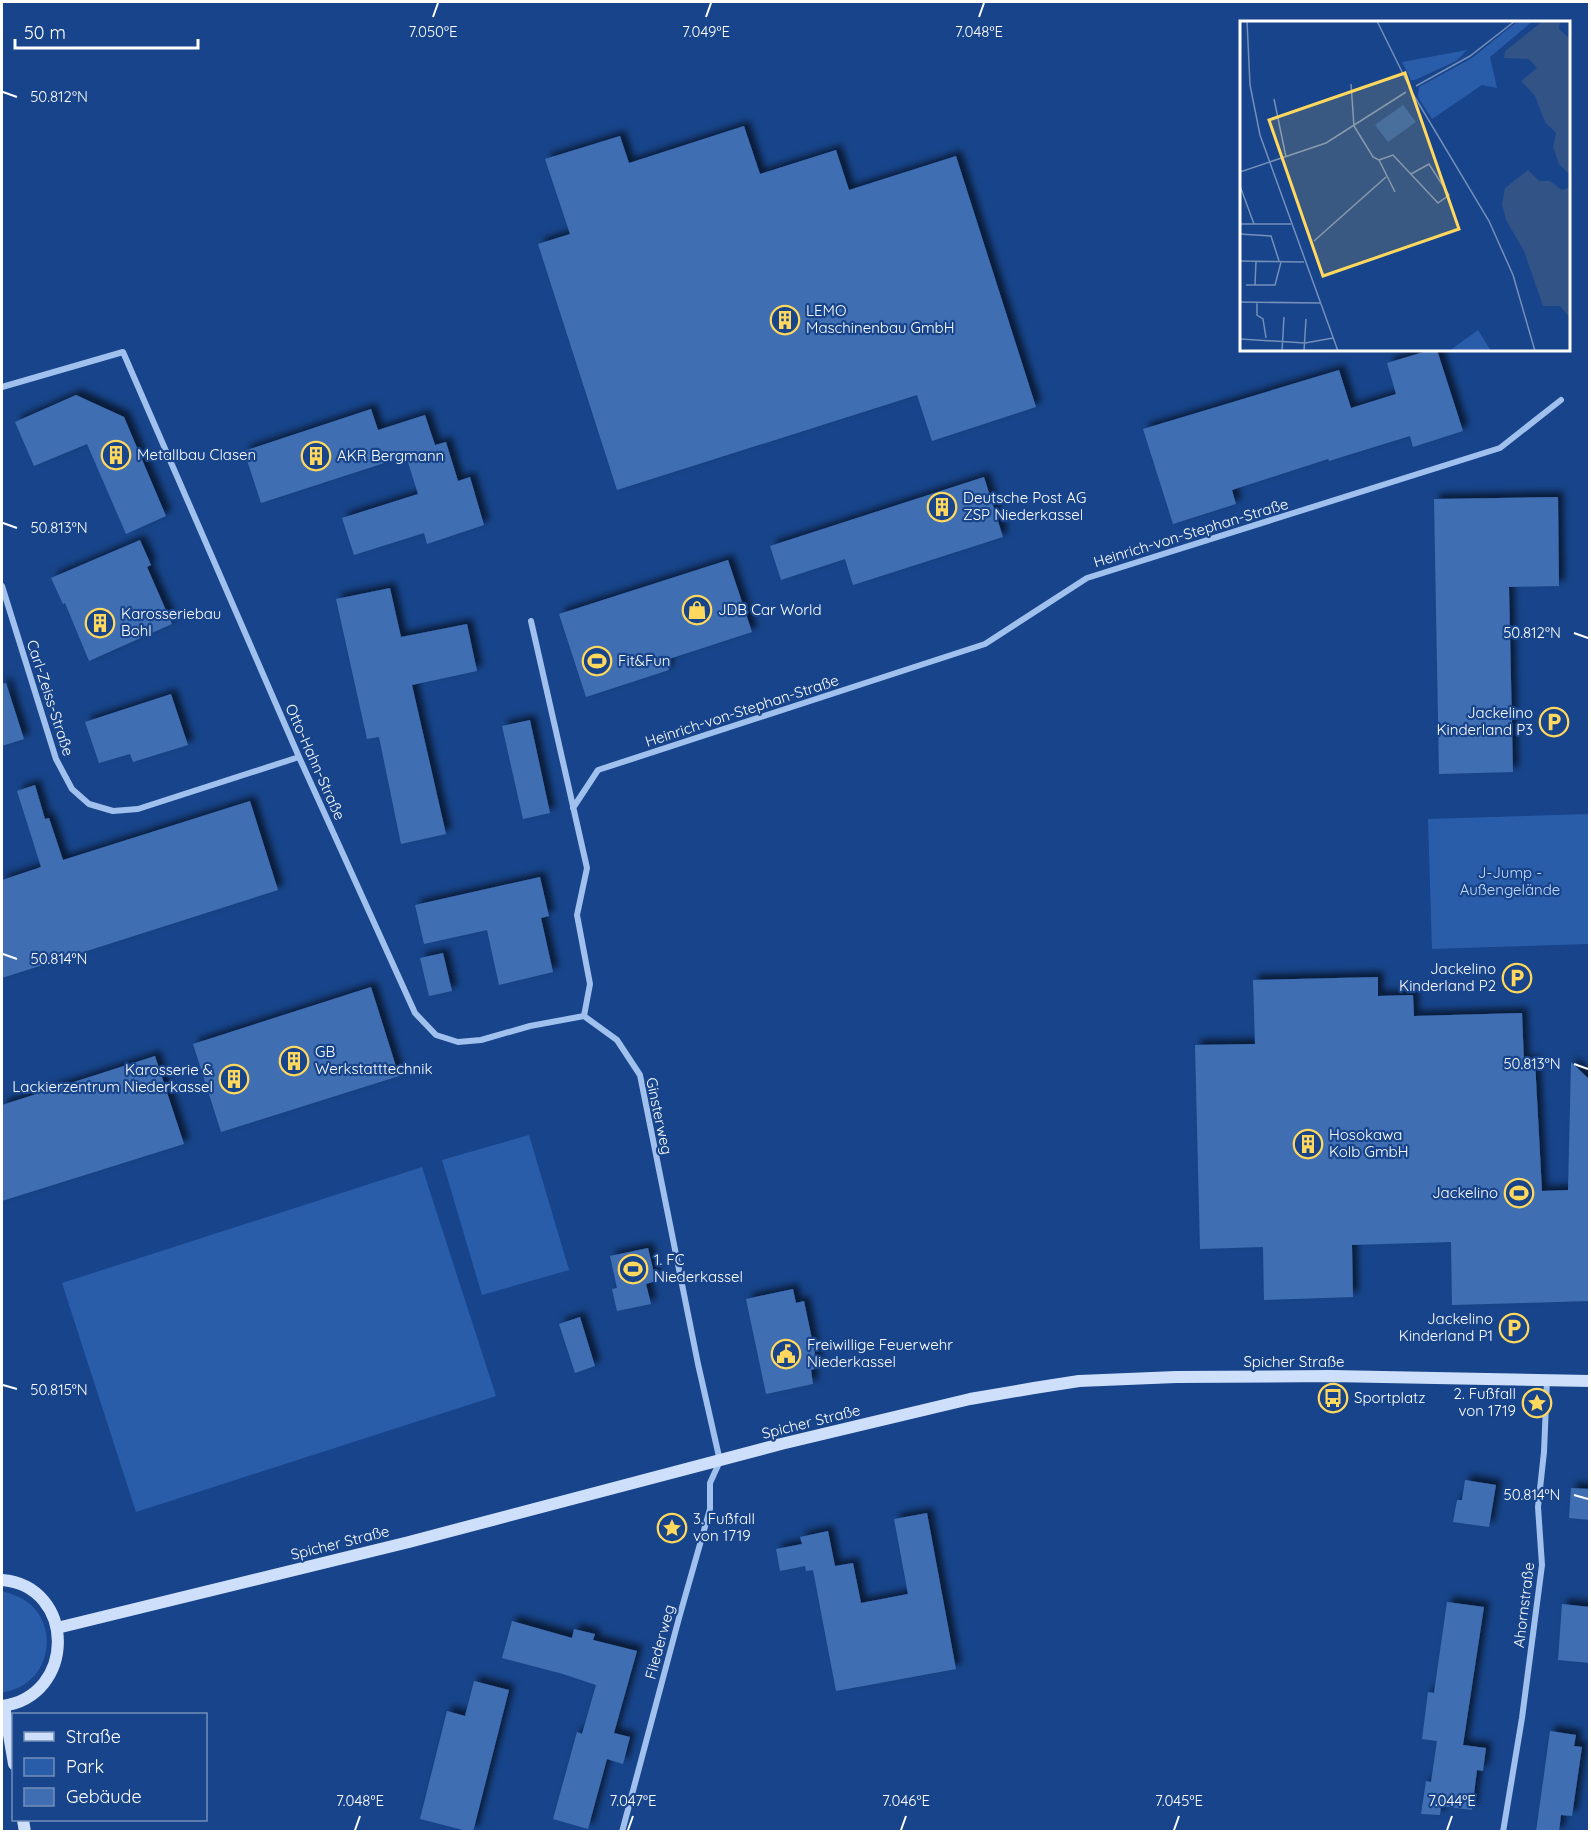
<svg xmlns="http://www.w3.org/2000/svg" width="1591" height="1833" viewBox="0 0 1591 1833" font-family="Quicksand,sans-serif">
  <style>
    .green { fill: #2a5da9 }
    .building { fill: #406eb3; filter: url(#shadow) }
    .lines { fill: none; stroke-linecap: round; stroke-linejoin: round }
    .street { stroke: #a0c0ee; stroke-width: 6 }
    .secondary { stroke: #cddffa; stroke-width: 12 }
    .ticks { fill: none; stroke: #fff; stroke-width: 2 }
    .labels { text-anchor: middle; stroke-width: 4.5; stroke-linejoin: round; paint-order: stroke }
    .poi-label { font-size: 15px; fill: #fff; stroke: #17448a; text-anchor: start }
    .street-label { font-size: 15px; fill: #fff; stroke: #17448a }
    .park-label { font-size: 15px; fill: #c6dbfa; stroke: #17448a }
    .inset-road { fill: none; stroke: #748fb9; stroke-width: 1.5 }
    .view { fill: #ffd85d; fill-opacity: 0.15; stroke: #ffd85d; stroke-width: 3 }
    .inset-edge { fill: none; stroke: #fff; stroke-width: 3 }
    .ticks-label { font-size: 15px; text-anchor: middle; fill: #fff; stroke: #17448a; stroke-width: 4.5; stroke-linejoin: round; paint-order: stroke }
  </style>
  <defs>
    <filter id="shadow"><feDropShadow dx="5.5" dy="-5.5" stdDeviation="3" flood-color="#0009"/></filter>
  </defs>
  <rect width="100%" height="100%" fill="#17448a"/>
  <!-- green -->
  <path class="green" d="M1589 814V944L1432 949 1428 819Z
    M529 1135 569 1270 482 1295 442 1160Z
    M422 1167 496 1396 136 1512 62 1283Z
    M2 1591C12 1594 22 1597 31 1605 52 1624 52 1660 31 1679 23 1687 13 1690 2 1693Z"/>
  <!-- building -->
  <path class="building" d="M744 126 760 174 836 150 849 190 956 156 1036 407 932 441 917 395 617 490 538 244 570 234 545 159 620 136 629 163Z
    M1430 350H1437L1463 431 1413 447 1410 436 1329 461 1328 459 1232 490 1236 504 1173 524 1143 429 1339 370 1351 408 1396 394 1387 363Z
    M76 395 124 417 166 516 126 534 87 444 34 466 15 422Z
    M371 409 378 430 425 415 435 445 446 442 458 481 470 477 484 525 427 544 424 533 354 555 342 518 418 494 406 456 261 503 244 451Z
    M984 477 1003 537 853 585 845 559 781 580 770 546Z
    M1558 497 1559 586 1509 587 1513 772 1439 774 1434 499Z
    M140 540 151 565 147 567 172 624 89 661 65 603 63 604 51 578Z
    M728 560 752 632 666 660 669 670 586 697 559 614Z
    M390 588 401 637 467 624 477 671 412 685 446 834 401 844 379 737 367 739 336 599Z
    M6 683 24 739 2 746V684Z
    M171 694 188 745 133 762 130 754 99 763 85 722Z
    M530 720 550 813 523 819 502 726Z
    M35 785 45 819 49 818 63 860 250 801 278 890 2 978V880L41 867 17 791Z
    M540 877 549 916 541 918 553 972 499 985 487 930 424 944 415 905Z
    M443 953 452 991 429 996 420 958Z
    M1378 977V996L1413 995 1414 1016 1522 1013 1524 1061H1535L1542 1191 1568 1190 1571 1062 1590 1080V1301L1452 1305 1451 1242 1352 1245 1353 1297 1264 1300 1263 1247 1200 1249 1195 1045 1255 1044 1253 980Z
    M371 987 399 1076 221 1132 193 1044Z
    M155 1056 184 1144 2 1201V1105Z
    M648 1248 656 1281 646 1284 651 1304 617 1311 612 1289 617 1288 610 1256Z
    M793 1289 796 1303 804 1301 818 1368 811 1370 813 1384 766 1394 746 1299Z
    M580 1317 595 1366 575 1373 559 1324Z
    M1465 1480 1496 1485 1489 1527 1453 1522 1457 1500H1462Z
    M1571 1488 1590 1489V1520L1569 1518Z
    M927 1513 956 1669 836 1691 813 1570 806 1571 805 1566 780 1571 776 1549 802 1544 800 1537 828 1531 835 1566 853 1563 861 1603 908 1594 894 1519Z
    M1447 1602 1484 1607 1463 1745 1486 1748 1483 1771 1477 1770 1472 1810 1441 1806 1440 1815 1421 1814 1426 1781 1431 1782 1437 1741 1422 1739 1428 1692 1434 1693Z
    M1562 1604 1590 1607V1663L1558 1660Z
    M512 1621 572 1638 574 1629 595 1634 593 1640 637 1651 614 1733 630 1737 623 1764 607 1759 588 1829 553 1819 577 1732 582 1734 596 1685 563 1674 502 1658Z
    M474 1681 509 1690 473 1832H471L420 1819 447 1711 465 1716Z
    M1550 1731 1576 1735 1574 1746 1582 1747 1572 1816 1561 1815 1559 1832H1536Z"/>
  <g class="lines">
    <!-- street -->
    <path class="street" d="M2 387 123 352 299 757 415 1013 436 1035 458 1042 481 1040 530 1026 584 1016
      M2 586 56 759 72 789 89 804 113 811 138 809 299 757
      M531 621 587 868 577 915 590 984 584 1016
      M573 808 598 770 985 644 1087 578 1500 448 1561 400
      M584 1016 617 1040 640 1075 698 1364 720 1461 710 1483V1509L679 1618 622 1832
      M1503 1832 1522 1718 1542 1565 1538 1507 1544 1452 1547 1380"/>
    <!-- secondary -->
    <path class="secondary" d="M2 1580C76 1586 77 1696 2 1706
      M57 1628 409 1542 781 1444 970 1399 1034 1388 1079 1381 1176 1377 1331 1376 1590 1381
      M4 1706 14 1764
      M23 1820 25 1832"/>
  </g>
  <!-- ticks -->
  <path class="ticks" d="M433 17 438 3M706 17 711 3M979 17 984 3M3 92 17 97M3 523 17 528M1574 633 1588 638M3 954 17 959M1574 1064 1588 1069M3 1385 17 1389M1574 1495 1588 1499M355 1830 360 1816M628 1830 633 1816M901 1830 906 1816M1174 1830 1179 1816M1447 1830 1452 1816"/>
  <!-- icons -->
  <defs>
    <g id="building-ring" transform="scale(1.5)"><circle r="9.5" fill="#17448a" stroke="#ffd85d" stroke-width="1.5"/><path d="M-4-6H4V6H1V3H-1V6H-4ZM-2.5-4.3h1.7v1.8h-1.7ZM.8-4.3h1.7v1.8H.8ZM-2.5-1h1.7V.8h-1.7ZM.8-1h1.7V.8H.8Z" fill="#ffd85d"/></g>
    <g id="shop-ring" transform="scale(1.5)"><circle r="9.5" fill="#17448a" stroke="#ffd85d" stroke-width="1.5"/><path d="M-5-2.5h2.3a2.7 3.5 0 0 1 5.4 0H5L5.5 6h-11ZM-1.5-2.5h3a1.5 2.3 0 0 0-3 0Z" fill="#ffd85d"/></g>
    <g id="stadium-ring" transform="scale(1.5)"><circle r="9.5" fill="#17448a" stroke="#ffd85d" stroke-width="1.5"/><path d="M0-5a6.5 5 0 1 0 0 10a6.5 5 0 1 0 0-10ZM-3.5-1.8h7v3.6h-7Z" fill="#ffd85d"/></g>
    <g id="parking-ring" transform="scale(1.5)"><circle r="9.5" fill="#17448a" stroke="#ffd85d" stroke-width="1.5"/><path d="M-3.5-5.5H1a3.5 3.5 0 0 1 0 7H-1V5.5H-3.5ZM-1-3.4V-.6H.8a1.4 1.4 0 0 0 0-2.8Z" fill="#ffd85d"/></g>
    <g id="civic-ring" transform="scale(1.5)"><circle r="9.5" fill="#17448a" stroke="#ffd85d" stroke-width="1.5"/><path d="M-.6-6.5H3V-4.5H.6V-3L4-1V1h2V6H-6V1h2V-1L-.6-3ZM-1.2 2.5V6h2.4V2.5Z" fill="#ffd85d"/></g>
    <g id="bus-ring" transform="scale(1.5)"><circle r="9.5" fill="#17448a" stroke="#ffd85d" stroke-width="1.5"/><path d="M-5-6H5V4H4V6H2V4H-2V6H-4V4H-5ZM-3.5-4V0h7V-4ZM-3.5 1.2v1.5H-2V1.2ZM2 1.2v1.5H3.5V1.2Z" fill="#ffd85d"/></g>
    <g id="sight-ring" transform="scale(1.5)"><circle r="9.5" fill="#17448a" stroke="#ffd85d" stroke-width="1.5"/><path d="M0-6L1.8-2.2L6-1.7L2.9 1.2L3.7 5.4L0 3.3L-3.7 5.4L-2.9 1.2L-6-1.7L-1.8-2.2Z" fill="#ffd85d"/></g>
  </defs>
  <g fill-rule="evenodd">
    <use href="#building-ring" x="785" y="320"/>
    <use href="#building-ring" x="116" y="455"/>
    <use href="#building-ring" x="316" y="456"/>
    <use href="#building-ring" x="942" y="507"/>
    <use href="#shop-ring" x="697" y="610"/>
    <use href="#building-ring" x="100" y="623"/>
    <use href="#stadium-ring" x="597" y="661"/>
    <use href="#parking-ring" x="1554" y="722"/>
    <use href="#parking-ring" x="1517" y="978"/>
    <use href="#building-ring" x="294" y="1061"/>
    <use href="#building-ring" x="234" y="1079"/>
    <use href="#building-ring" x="1308" y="1144"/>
    <use href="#stadium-ring" x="1519" y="1193"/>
    <use href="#stadium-ring" x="633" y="1269"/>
    <use href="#parking-ring" x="1514" y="1328"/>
    <use href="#civic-ring" x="786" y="1354"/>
    <use href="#bus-ring" x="1333" y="1398"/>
    <use href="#sight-ring" x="1537" y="1403"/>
    <use href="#sight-ring" x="672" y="1528"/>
  </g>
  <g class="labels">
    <!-- poi labels -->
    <g class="poi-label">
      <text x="806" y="316">LEMO<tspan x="806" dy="17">Maschinenbau GmbH</tspan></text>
      <text x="137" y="460">Metallbau Clasen</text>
      <text x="337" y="461">AKR Bergmann</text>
      <text x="963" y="503">Deutsche Post AG<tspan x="963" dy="17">ZSP Niederkassel</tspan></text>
      <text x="718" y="615">JDB Car World</text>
      <text x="121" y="619">Karosseriebau<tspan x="121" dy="17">Bohl</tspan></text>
      <text x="618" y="666">Fit&amp;Fun</text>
      <text x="1533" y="718" text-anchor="end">Jackelino<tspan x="1533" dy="17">Kinderland P3</tspan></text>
      <text x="1496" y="974" text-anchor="end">Jackelino<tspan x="1496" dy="17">Kinderland P2</tspan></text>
      <text x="315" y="1057">GB<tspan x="315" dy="17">Werkstatttechnik</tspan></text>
      <text x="213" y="1075" text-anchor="end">Karosserie &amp;<tspan x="213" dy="17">Lackierzentrum Niederkassel</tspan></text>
      <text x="1329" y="1140">Hosokawa<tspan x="1329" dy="17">Kolb GmbH</tspan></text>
      <text x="1498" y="1198" text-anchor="end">Jackelino</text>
      <text x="654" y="1265">1. FC<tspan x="654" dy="17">Niederkassel</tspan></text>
      <text x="1493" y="1324" text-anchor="end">Jackelino<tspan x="1493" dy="17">Kinderland P1</tspan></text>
      <text x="807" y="1350">Freiwillige Feuerwehr<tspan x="807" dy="17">Niederkassel</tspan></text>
      <text x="1516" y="1399" text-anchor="end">2. Fußfall<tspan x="1516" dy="17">von 1719</tspan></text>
      <text x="1354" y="1403">Sportplatz</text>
      <text x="693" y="1524">3. Fußfall<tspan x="693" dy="17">von 1719</tspan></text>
    </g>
    <!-- street labels -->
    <g class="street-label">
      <text transform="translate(1191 533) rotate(-17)" y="5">Heinrich-von-Stephan-Straße</text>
      <text transform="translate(50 698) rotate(72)" y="5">Carl-Zeiss-Straße</text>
      <text transform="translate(742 711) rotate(-18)" y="5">Heinrich-von-Stephan-Straße</text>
      <text transform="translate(315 762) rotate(66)" y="5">Otto-Hahn-Straße</text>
      <text transform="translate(659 1116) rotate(78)" y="5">Ginsterweg</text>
      <text x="1294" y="1367">Spicher Straße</text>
      <text transform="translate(811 1422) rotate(-14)" y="5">Spicher Straße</text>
      <text transform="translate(340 1543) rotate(-14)" y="5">Spicher Straße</text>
      <text transform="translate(1524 1605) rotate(-83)" y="5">Ahornstraße</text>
      <text transform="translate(660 1642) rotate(-75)" y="5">Fliederweg</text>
    </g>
    <!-- park labels -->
    <g class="park-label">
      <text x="1510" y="878">J-Jump -<tspan x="1510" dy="17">Außengelände</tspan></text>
    </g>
  </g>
  <!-- overview -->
  <g transform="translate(1240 21)">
    <rect width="330" height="330" fill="#17448a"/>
    <path d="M278 0H293L250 36 257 67 242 64 192 98 178 76 179 66 232 37ZM227 29 216 40 175 59H171L162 41ZM163 84 176 101 148 121 135 104ZM238 309 251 330H209Z" fill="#2a5da9"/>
    <path d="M303 0H320L319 8 330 18V154L319 143 313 126 316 112 305 101 295 75 281 60 297 47 289 38 264 37 265 30ZM288 149 299 160H310L322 169 330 166V297L320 285H303L284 230 266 199 262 183 265 167Z" fill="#325386"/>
    <path class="inset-road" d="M7 0 10 64 20 114 98 330M137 0 168 63M111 63 114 105 133 136 139 139 155 171M176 65 230 35 275 0M173 73 249 200 273 254 295 330M34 78 46 136M139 139 153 134 198 182 209 174 189 143 171 153M0 151 86 122 166 71M0 165 14 203M0 203H51M0 213 31 215 39 240M74 220 146 156M0 240 64 241M6 264H35L41 241M15 264 16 240M0 281 80 282M17 281V294L23 298 26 317M0 318 65 322 93 317M42 330 44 296M64 330 66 298"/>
    <path class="view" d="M165 52 219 208 83 255 29 99Z"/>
    <rect width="330" height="330" class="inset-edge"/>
  </g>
  <g class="ticks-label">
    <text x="706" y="37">7.049°E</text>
    <text x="979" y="37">7.048°E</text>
    <text x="433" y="37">7.050°E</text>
    <text x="59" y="102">50.812°N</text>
    <text x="59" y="533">50.813°N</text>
    <text x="1532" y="638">50.812°N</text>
    <text x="59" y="964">50.814°N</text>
    <text x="1532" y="1069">50.813°N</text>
    <text x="59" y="1395">50.815°N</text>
    <text x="1532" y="1500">50.814°N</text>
    <text x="360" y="1806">7.048°E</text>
    <text x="633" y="1806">7.047°E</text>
    <text x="906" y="1806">7.046°E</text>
    <text x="1179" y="1806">7.045°E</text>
    <text x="1452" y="1806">7.044°E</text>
  </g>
  <!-- border -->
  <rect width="1591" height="1833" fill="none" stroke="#ffffff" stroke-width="6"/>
  <!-- legend -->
  <rect x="12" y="1713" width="195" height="108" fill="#17448a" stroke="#748fb9" stroke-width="1.5"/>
  <rect x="24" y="1732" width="30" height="9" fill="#cddffa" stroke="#748fb9" stroke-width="1.5"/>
  <text x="66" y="1743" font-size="18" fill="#ffffff">Straße</text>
  <rect x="24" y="1758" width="30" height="18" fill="#2a5da9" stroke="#748fb9" stroke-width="1.5"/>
  <text x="66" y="1773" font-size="18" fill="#ffffff">Park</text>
  <rect x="24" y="1788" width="30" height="18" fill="#406eb3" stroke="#748fb9" stroke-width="1.5"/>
  <text x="66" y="1803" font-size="18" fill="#ffffff">Gebäude</text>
  <!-- scale -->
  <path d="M15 39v9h183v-9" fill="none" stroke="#ffffff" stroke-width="3"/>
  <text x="24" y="39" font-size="18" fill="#ffffff" stroke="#17448a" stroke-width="4.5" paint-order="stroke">50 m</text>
</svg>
